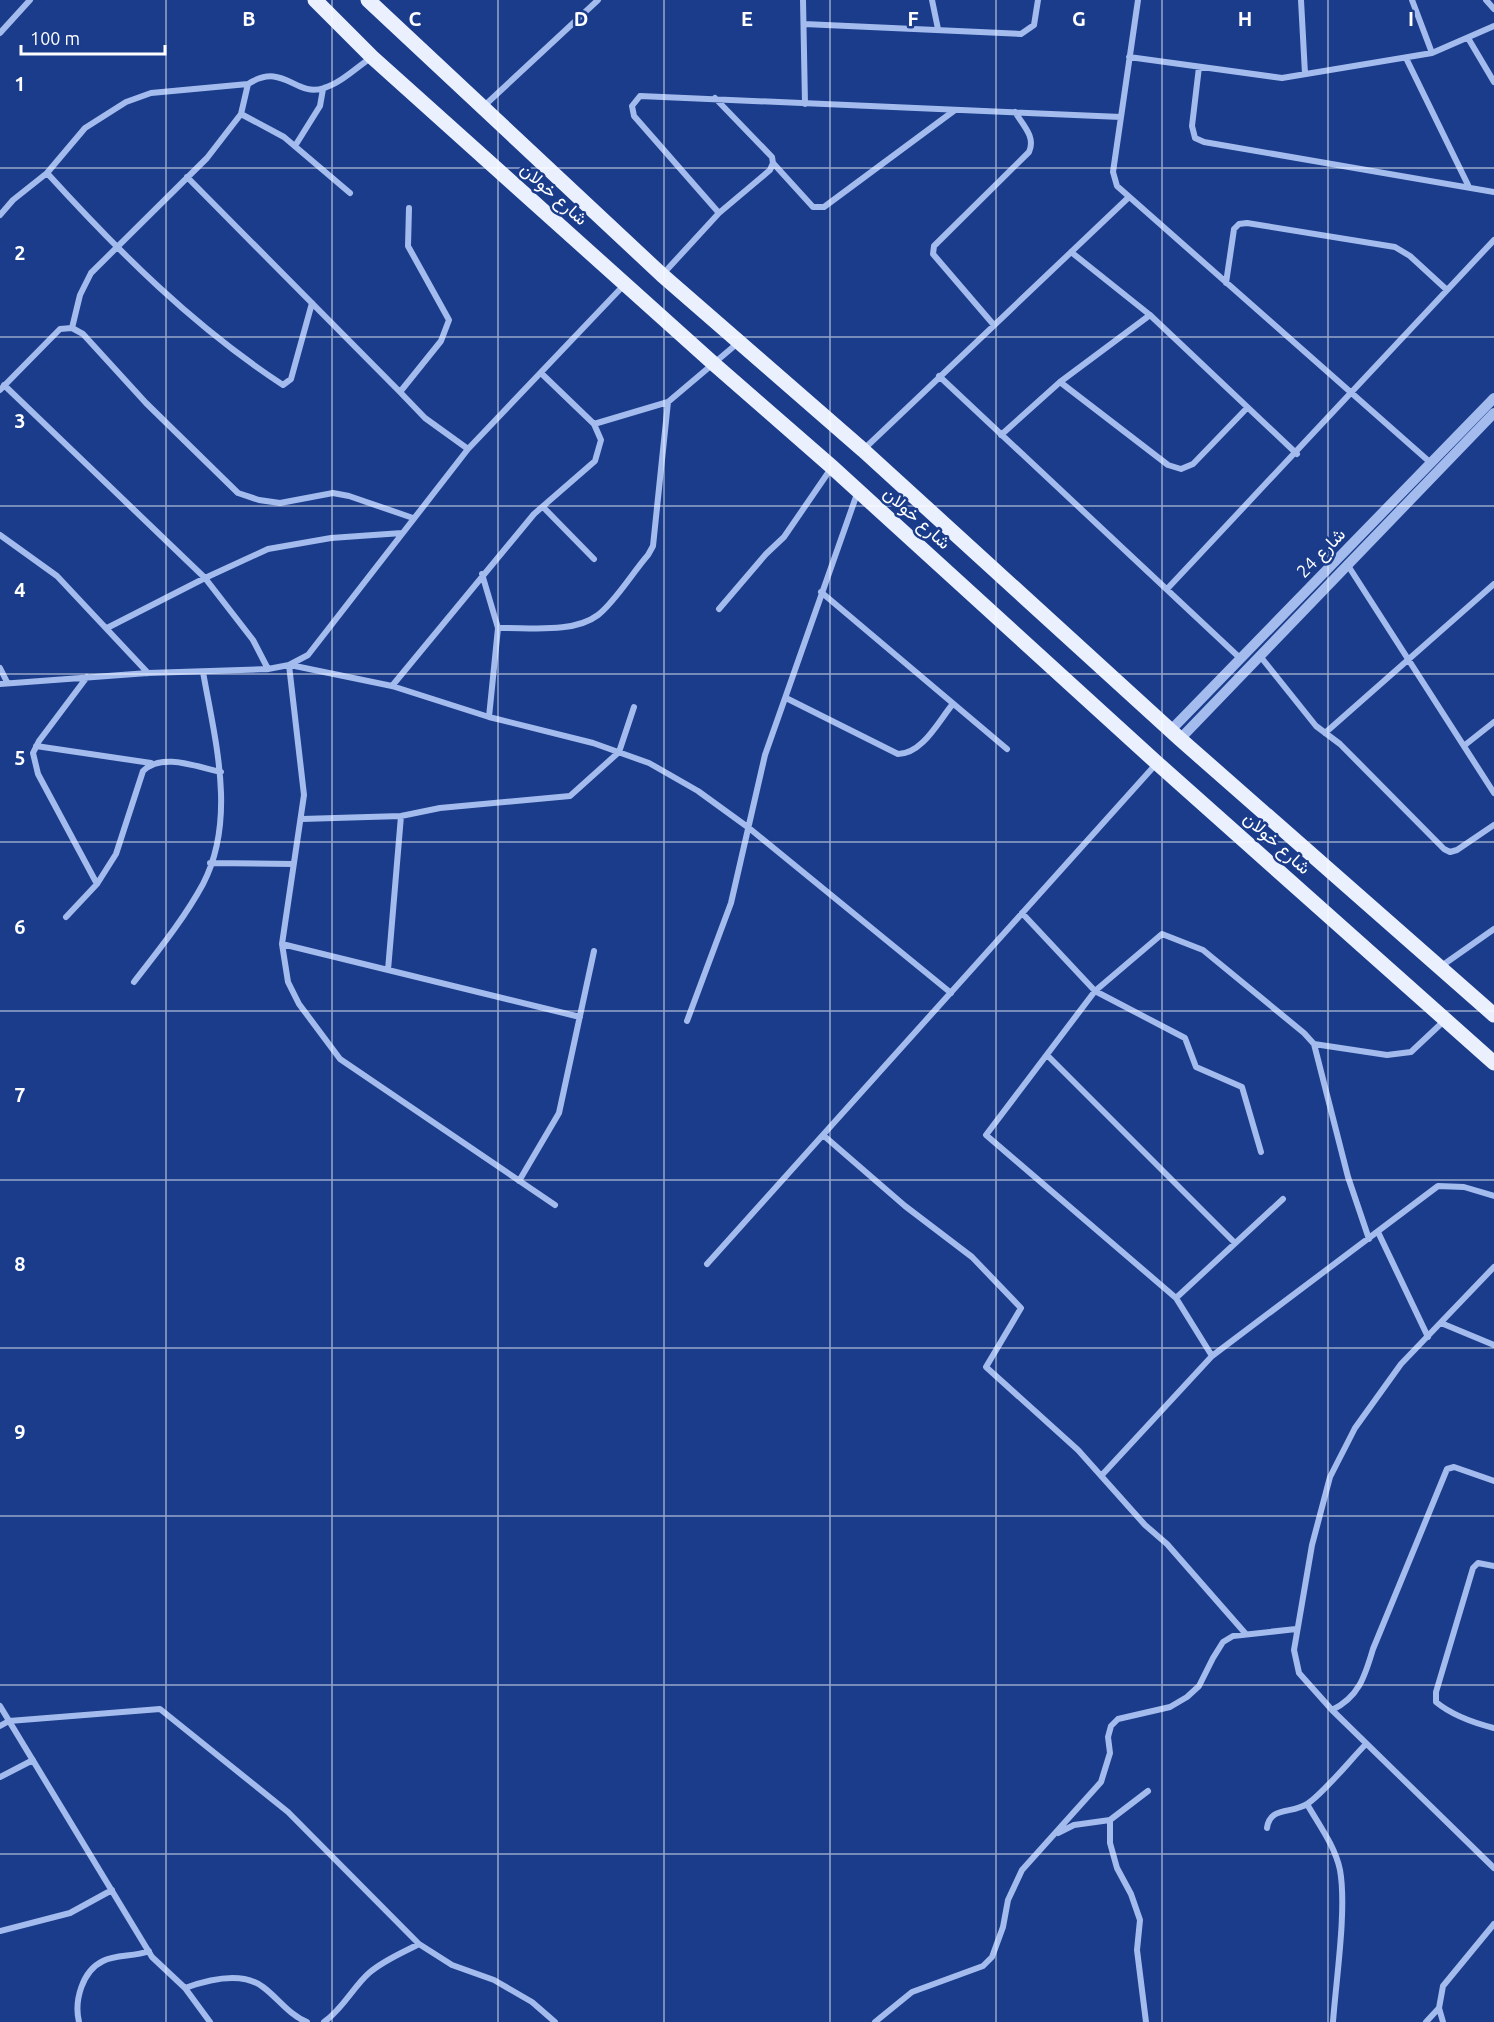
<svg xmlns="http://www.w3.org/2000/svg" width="1494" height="2022" viewBox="0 0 1494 2022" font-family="Ubuntu,Vazirmatn,sans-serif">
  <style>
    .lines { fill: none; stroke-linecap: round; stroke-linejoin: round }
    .minor { stroke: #a4bbed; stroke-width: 6 }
    .tertiary { stroke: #a4bbed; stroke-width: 10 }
    .primary { stroke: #ebf0ff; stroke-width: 15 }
    .grid { fill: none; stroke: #fff; stroke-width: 1.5; stroke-opacity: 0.55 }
    .labels { text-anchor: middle; stroke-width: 5; stroke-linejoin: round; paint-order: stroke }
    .street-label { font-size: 18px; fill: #fff; stroke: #1a3c8b }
    .grid-label { font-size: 20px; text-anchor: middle; font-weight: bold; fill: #fff; stroke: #1a3c8b; stroke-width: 5; stroke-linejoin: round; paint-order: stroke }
  </style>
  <rect width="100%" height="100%" fill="#1a3c8b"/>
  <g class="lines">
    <!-- minor -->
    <path class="minor" d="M803 0 805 104
      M932 0 938 29
      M1138 0 1113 172 1117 186 1432 464
      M1301 0 1305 74
      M1412 0 1432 53
      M1486 0 1494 9
      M804 24 1021 34 1034 25 1038 0
      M0 33 30 0
      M1468 38 1494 82
      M1129 57 1282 78 1432 53 1494 26
      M1406 58 1469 187
      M1199 67 1192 126 1195 138 1204 142 1494 192
      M715 98 772 157 773 163 813 207H824L955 110
      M484 106 598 0
      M241 114 284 137 350 193
      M295 146 320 106 323 89
      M47 173C119 252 193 326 283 385L291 379 312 303
      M187 177 400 392 425 418 468 449
      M719 213 634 116 632 106 640 96 1121 117
      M0 215 13 200 47 173 85 128 126 102 151 93 248 84
      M1071 252 1150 315 1297 454
      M663 274 719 213 770 170 773 163
      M1226 283 1234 229 1239 224 1247 223 1395 247 1410 256 1447 290
      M993 324 933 254 934 246 1029 152C1036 137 1023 125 1015 112
      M72 328 80 295 91 273 207 158 241 114 248 84C284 61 295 98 324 88 341 83 357 67 372 57
      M939 376 1241 659
      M1060 382 1168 465 1181 469 1193 464 1247 408
      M4 385 205 578 253 640 268 669
      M0 390 60 329 72 328 83 334 146 403 238 493 259 500 280 503 333 493 349 496 413 518
      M400 392 441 341 449 320 408 246 409 208
      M594 424 668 402 739 342
      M1001 435 1060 382 1150 315
      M864 449 1129 197
      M543 507 594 559
      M0 535 57 576 148 673
      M1347 564 1494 793
      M482 574 498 628 489 717
      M1168 588 1494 240
      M821 592 1007 749
      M719 609 766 554 784 537 832 467
      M107 628 205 578 268 549 331 538 402 533
      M498 628C528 627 573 634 598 615 615 602 633 572 648 555L653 546 668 402
      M1260 656 1316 726 1340 744 1444 849 1450 852 1457 850 1494 825
      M289 665 304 795 282 944 288 982 299 1004 340 1059 555 1205
      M290 665 392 686 489 717 593 743 649 763 698 791 749 828 951 993
      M0 668 7 682
      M87 677 39 741 33 753 38 774 97 884
      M0 684 148 673 268 669 289 665 308 655 468 449 625 284
      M392 686 534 514 595 461 601 440 594 424 541 373
      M786 698 898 754C922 754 938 722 952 705
      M1325 733 1494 584
      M1465 745 1494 722
      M36 746 151 763
      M302 819 401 816 440 808 570 796 619 752 634 707
      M210 863 293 864
      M1022 913 1095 991 1162 934 1203 950 1304 1033 1314 1044 1348 1177 1369 1239
      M66 917 97 884 116 854 143 771C162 752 197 767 221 772
      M282 944 580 1017
      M1440 967 1494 929
      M388 970 401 816
      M134 982C158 951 184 919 203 884 237 819 215 740 203 672
      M687 1021 731 903 765 755 858 491
      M1314 1044 1387 1055 1411 1052 1445 1020
      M1047 1055 1234 1242
      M823 1135 905 1206 972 1257 1021 1308 986 1367 1078 1450 1145 1525 1167 1544 1245 1633
      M1261 1152 1242 1087 1196 1067 1185 1038 1095 991 986 1135 1176 1298 1283 1199
      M519 1181 559 1113 594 951
      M1378 1232 1428 1337
      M707 1264 1157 763
      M1494 1267 1401 1364 1355 1428 1330 1477 1312 1545 1294 1650 1299 1673 1332 1710 1494 1868
      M1441 1323 1494 1345
      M1212 1356 1438 1186 1464 1187 1494 1196
      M1101 1476 1212 1356 1176 1298
      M1494 1566 1478 1563 1473 1568 1436 1692V1702C1453 1716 1474 1723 1494 1728
      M0 1706 152 1957 185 1988 210 2022
      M1332 1710C1359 1697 1365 1676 1373 1649L1447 1469 1454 1467 1494 1481
      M0 1726 9 1721 160 1709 288 1812 419 1944
      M0 1777 33 1760
      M1307 1804C1319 1825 1335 1846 1340 1870 1347 1909 1336 1980 1333 2022
      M1110 1820V1843L1117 1868 1131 1894 1140 1920 1137 1950 1146 2022
      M1267 1828C1270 1806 1292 1814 1307 1804 1323 1794 1351 1759 1366 1744
      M1058 1833 1074 1825 1110 1820 1148 1791
      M0 1931 70 1913 112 1890
      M185 1988C207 1980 242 1971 263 1987 278 1998 289 2015 307 2022
      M79 2022C74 2001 82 1971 103 1961 116 1954 134 1957 149 1951
      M324 2022C343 2009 353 1987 369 1973 384 1960 402 1953 419 1944L452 1965 494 1980 532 2002 555 2022
      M875 2022 912 1992 983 1966 992 1957 1003 1927 1008 1900 1022 1870 1101 1782 1110 1753 1108 1737 1111 1726 1118 1719 1170 1707 1187 1697 1199 1686 1213 1658 1223 1642 1233 1636 1296 1629
      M1426 2022 1439 2008
      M1443 2022 1439 2008 1443 1986 1494 1924"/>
    <!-- tertiary -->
    <path class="tertiary" d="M1171 730 1494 398
      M1180 739 1494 413"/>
    <!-- primary -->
    <path class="primary" d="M315 0 372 57 714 364 832 467 1157 763 1494 1063
      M368 0 662 275 863 450 1180 739 1494 1015"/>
  </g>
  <!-- grid -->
  <path class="grid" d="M166 0V2022M332 0V2022M498 0V2022M664 0V2022M830 0V2022M996 0V2022M1162 0V2022M1328 0V2022M0 168H1494M0 337H1494M0 506H1494M0 674H1494M0 842H1494M0 1011H1494M0 1180H1494M0 1348H1494M0 1516H1494M0 1685H1494M0 1854H1494"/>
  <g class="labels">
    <!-- street labels -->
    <g class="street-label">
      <text transform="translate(554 194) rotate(42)" y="6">شارع خولان</text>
      <text transform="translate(917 518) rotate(42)" y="6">شارع خولان</text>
      <text transform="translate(1321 553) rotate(-46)" y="6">شارع 24</text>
      <text transform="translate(1277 843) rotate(42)" y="6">شارع خولان</text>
    </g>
  </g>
  <g class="grid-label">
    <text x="249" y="26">B</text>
    <text x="415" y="26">C</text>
    <text x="581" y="26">D</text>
    <text x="747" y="26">E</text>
    <text x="913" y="26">F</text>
    <text x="1079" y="26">G</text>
    <text x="1245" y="26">H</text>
    <text x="1411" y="26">I</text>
    <text x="20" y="91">1</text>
    <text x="20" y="260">2</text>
    <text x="20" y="428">3</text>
    <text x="20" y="597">4</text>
    <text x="20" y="765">5</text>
    <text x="20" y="934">6</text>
    <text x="20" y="1102">7</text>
    <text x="20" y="1271">8</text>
    <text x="20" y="1439">9</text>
  </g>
  <!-- scale -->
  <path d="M21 45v9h144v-9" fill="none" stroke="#ffffff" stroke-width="3"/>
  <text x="30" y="45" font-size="18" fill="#ffffff" stroke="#1a3c8b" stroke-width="4.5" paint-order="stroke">100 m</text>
</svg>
